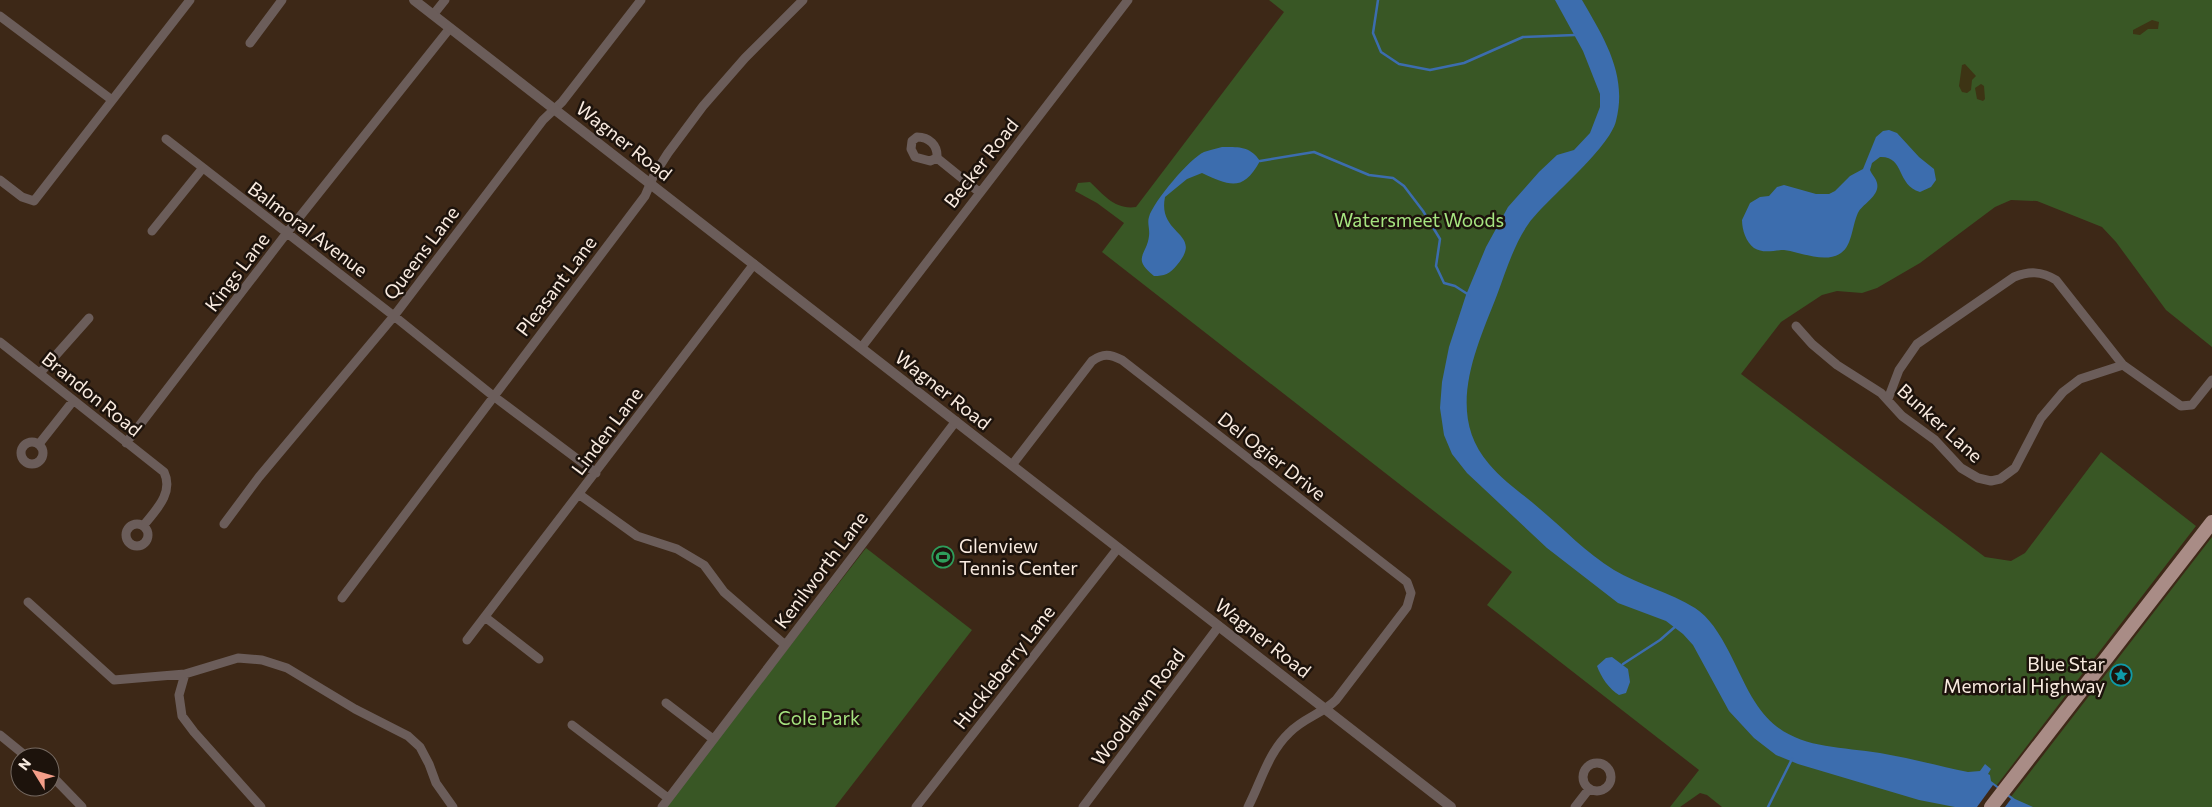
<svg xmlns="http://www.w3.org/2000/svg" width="2212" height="807" viewBox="0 0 2212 807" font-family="Commissioner,sans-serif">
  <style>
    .green { fill: #395725 }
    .sand { fill: #3d3414 }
    .water { fill: #3c6dae }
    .pier { fill: #3d2817 }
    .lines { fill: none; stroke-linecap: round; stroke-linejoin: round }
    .stream { stroke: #3c6dae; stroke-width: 2.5 }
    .minor { stroke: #6b5d5a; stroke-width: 9 }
    .tertiary { stroke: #6b5d5a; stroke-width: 10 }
    .primary { stroke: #a98c86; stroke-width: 14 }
    .labels { text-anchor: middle; stroke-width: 5; stroke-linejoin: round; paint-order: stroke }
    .street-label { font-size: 19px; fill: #f9ebe0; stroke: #1d130c }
    .park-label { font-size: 19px; fill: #a6e480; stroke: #1d130c }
    .poi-label { font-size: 19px; fill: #f9ebe0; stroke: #1d130c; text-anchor: start }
  </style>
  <rect width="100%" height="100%" fill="#3d2817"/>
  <!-- green -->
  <path class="green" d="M1269 0H2212V347L2166 310 2116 242 2102 227 2037 201 2011 200 1995 207 1920 263 1877 288 1862 293 1837 291 1822 295 1781 322 1741 374 1985 557 2011 561 2025 553 2101 452 2196 526 1980 807H1722L1707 795 1700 793 1680 807H1670L1699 770 1487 605 1512 572 1102 252 1124 223 1097 203 1075 191 1078 183 1090 182C1104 195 1115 210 1136 207L1284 12Z
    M2212 537V807H2003Z
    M866 548 972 630 835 807H665Z"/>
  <!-- sand -->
  <path class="sand" d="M2152 20 2159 22 2158 29H2148L2140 35 2133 34V30Z
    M1965 64 1976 76 1972 80 1971 90 1967 93 1962 92 1959 86 1962 65Z
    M1981 84 1984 86 1985 99 1983 101 1977 99 1975 88Z"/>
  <!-- water -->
  <path class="water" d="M1555 0H1582C1604 38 1628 75 1616 121 1609 149 1549 197 1529 223 1514 244 1506 271 1497 295 1476 349 1445 413 1489 464 1503 481 1523 494 1540 509 1564 529 1586 553 1614 570 1639 585 1670 592 1695 608 1723 626 1737 674 1755 702 1785 750 1831 745 1880 753 1909 758 1939 766 1968 772L1980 771 1985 764 1991 769 1988 774 1990 775 1991 781 2015 799 2033 807H1955L1919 800 1798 764 1776 755 1754 738 1729 711 1693 645 1683 634 1666 621 1618 603 1547 548 1467 473 1452 454 1444 435 1440 408 1442 382 1449 347 1466 295 1486 247 1508 207 1539 172 1557 155 1574 150 1590 133 1600 107V94L1583 51Z
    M1889 130 1897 133 1919 157 1934 169 1936 180 1931 187 1920 192C1896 185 1905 156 1880 157L1872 163 1870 170C1872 175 1876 178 1877 183 1880 195 1865 203 1859 211 1852 223 1853 245 1841 253 1825 264 1801 252 1784 250 1775 250 1763 254 1754 248 1746 242 1742 230 1742 220L1750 203 1760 197 1769 196 1777 187 1784 185 1816 194H1829L1835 191 1850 176 1863 169 1876 137 1883 131Z
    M1222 147C1239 147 1250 146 1260 161 1243 192 1230 186 1202 173L1187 179 1165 197C1157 236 1205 232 1177 265 1170 274 1164 276 1154 276 1131 258 1147 255 1149 236 1150 229 1147 223 1149 217 1153 202 1190 158 1204 152 1209 150 1216 149 1222 147Z
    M1612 657 1628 669 1630 682 1626 693 1619 695C1609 689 1601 677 1597 666L1606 658Z"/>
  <!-- pier -->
  <path class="pier" d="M1993 785 2011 799 2005 807H1977Z"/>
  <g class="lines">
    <!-- stream -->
    <path class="stream" d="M1378 0 1373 33 1381 52 1399 64 1430 70 1464 63 1523 37 1575 35
      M1260 161 1314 152 1369 175 1393 178 1404 186 1423 211 1440 239 1436 266 1444 283 1455 286 1469 295
      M1623 664 1660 640 1676 626
      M1768 807 1792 759"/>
    <!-- minor -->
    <path class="minor" d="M433 15 445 0
      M0 16 112 100
      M250 43 282 0
      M166 139 394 316 492 395 596 473
      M937 158 930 161 915 157 911 149 912 141 917 137C929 137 938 145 937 158L979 192
      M0 180 22 197 34 201 190 0
      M152 231 202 169
      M1796 326 1812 344 1837 365 1881 393 1902 416 1935 440 1961 468 1978 478 1991 481 2000 479 2015 468 2041 418 2063 392 2080 379 2123 365
      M0 342 164 472C174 493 156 510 143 526
      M861 348 1128 0
      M40 373 89 318
      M1888 399 1899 370 1917 344 2014 277C2029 271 2041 271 2056 280L2123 365 2181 406 2192 405 2212 380
      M21 453a11 11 0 1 1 22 0a11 11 0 1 1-22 0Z
      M126 443 286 234 450 28
      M39 444 73 401
      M1012 465 1092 361C1103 353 1110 354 1122 360L1407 582 1411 593 1407 607 1336 700C1322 714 1303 718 1289 733 1268 753 1261 782 1248 807
      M580 495 637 536 677 549 704 565 724 592 785 645
      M224 524 259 477 394 316 543 120 562 102 641 0
      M126 535a11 11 0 1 1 22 0a11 11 0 1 1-22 0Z
      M342 598 645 196 654 175 668 153 703 106 745 58 803 0
      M28 602 114 680 185 674 238 658 262 660 287 668 355 709 408 736 420 747 429 764 436 783 453 807
      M485 617 539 659
      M467 640 754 264
      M185 674 179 695 182 716 194 732 261 807
      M666 703 713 739
      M572 725 668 798
      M0 735 27 757
      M1583 777a14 14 0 1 1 28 0a14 14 0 1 1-28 0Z
      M50 774 82 807
      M662 807 956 421
      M916 807 1118 548
      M1083 807 1219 626
      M1575 807 1589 789"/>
    <!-- tertiary -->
    <path class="tertiary" d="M414 0 1451 807"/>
    <!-- primary -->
    <path class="primary" d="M1991 807 2212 522"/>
  </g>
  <!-- icons -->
  <defs>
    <g id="stadium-ring" transform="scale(1.125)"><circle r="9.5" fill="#1d130c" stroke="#2e9e5b" stroke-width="1.5"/><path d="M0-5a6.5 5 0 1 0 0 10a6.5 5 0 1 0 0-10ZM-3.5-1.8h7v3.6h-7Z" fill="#2e9e5b"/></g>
    <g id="sight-ring" transform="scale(1.125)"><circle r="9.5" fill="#1d130c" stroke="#0f9aa8" stroke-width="1.5"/><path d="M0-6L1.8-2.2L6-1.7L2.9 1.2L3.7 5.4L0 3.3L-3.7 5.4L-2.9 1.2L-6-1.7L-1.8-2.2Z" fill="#0f9aa8"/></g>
  </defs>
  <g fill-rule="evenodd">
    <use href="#stadium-ring" x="943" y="557"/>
    <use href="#sight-ring" x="2121" y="675"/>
  </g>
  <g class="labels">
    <!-- street labels -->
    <g class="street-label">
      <text transform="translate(624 141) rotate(38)" y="7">Wagner Road</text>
      <text transform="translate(981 163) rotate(-52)" y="7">Becker Road</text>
      <text transform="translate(308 229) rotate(37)" y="7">Balmoral Avenue</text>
      <text transform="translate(421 253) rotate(-53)" y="7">Queens Lane</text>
      <text transform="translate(237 272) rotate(-53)" y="7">Kings Lane</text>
      <text transform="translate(556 286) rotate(-53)" y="7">Pleasant Lane</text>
      <text transform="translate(943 390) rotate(38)" y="7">Wagner Road</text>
      <text transform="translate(92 394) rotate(39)" y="7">Brandon Road</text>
      <text transform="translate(1940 423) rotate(42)" y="7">Bunker Lane</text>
      <text transform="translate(607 431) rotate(-53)" y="7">Linden Lane</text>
      <text transform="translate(1272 456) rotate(38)" y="7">Del Ogier Drive</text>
      <text transform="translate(821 570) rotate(-53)" y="7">Kenilworth Lane</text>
      <text transform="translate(1263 638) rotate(38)" y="7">Wagner Road</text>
      <text transform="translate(1004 667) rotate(-52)" y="7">Huckleberry Lane</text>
      <text transform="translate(1138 707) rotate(-53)" y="7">Woodlawn Road</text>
    </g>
    <!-- park labels -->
    <g class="park-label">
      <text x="1419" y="227">Watersmeet Woods</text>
      <text x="819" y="725">Cole Park</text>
    </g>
    <!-- poi labels -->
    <g class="poi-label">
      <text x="959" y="553">Glenview<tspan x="959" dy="22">Tennis Center</tspan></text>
      <text x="2105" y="671" text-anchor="end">Blue Star<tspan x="2105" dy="22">Memorial Highway</tspan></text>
    </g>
  </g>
  <!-- north arrow -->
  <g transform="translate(35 772) rotate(307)"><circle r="24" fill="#1d130c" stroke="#756961"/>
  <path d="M0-4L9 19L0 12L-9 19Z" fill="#f49e89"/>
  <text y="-8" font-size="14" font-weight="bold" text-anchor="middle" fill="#f9ebe0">N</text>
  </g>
</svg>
